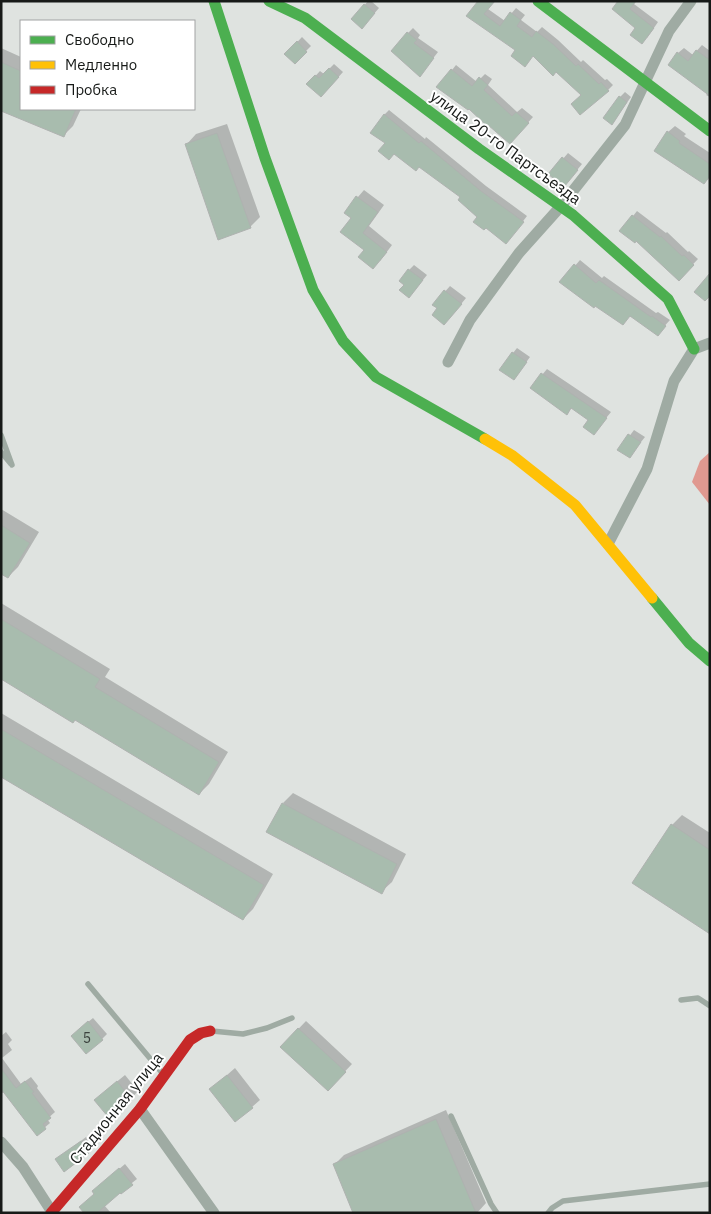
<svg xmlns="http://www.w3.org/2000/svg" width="711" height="1214" viewBox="0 0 711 1214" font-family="'IBM Plex Sans',sans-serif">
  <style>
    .water { fill: #e09990 }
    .shadow { fill: #0003 }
    .building { fill: #a8bcae; stroke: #afb2b0 }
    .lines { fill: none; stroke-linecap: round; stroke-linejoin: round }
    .lane { stroke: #9faba3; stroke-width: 5.5 }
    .street { stroke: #9faba3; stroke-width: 11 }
    .fast { stroke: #4caf50; stroke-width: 11 }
    .slow { stroke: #ffc107; stroke-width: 11 }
    .jam { stroke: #c62828; stroke-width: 11 }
    .labels { text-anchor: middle; stroke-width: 4; stroke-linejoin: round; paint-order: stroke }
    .number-label { font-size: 14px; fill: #3b423e }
    .street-label { font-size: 16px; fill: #171a18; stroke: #fff }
  </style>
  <rect width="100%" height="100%" fill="#dfe3e0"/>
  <!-- water -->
  <path class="water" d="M710 452V505L692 482 700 461Z"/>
  <!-- shadow -->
  <path class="shadow" d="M368 1H371L379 8 367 22 353 19Z
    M620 1 634 4 658 22 647 38 637 27Z
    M516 8 525 15 521 20 537 32 542 27 558 40 581 62 583 60 605 80 607 79 613 85 608 90 582 95 556 71 533 55 517 50 468 16 488 9 505 21Z
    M413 28 420 35 418 38 438 52 424 70 408 33Z
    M302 37 311 46 295 62 286 54Z
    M702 45 710 51V97L706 95 708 93 678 53 684 48 693 55Z
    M1 48 21 57V109H81L73 126 63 136 1 109Z
    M334 64 343 72 326 91 308 84 320 71 324 74Z
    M456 65 477 82 485 74 492 79 488 85 517 112 522 108 533 117 515 137 452 70Z
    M625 92 631 97 612 124 620 97Z
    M389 110 425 139 426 137 486 186 527 216 511 237 478 217 462 197 387 143 384 115Z
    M227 124 260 217 250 227 186 145 196 134Z
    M675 126 686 134 684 136 710 153V176L704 182 668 132Z
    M568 153 582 164 569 180 550 174Z
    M364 190 384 205 369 226 392 245 380 261 366 250 353 218 345 212Z
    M637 211 666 233 667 232 688 252 689 251 698 259 679 279 633 216Z
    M580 260 602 278 604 276 656 313 658 312 670 320 660 331 561 282Z
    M414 265 427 275 414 291 405 285 409 270Z
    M450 286 466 298 449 319 434 304Z
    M517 348 530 357 514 379 513 353Z
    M547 369 611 412 594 433 590 420 572 407 567 414 531 388Z
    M634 430 645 437 629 457 619 450Z
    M1 509 39 532 18 567 8 577 1 573Z
    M1 603 110 669 105 677 228 752 209 784 199 794 76 719 1 678Z
    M1 713 273 874 253 909 243 919 1 775Z
    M293 793 406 854 392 882 381 892 283 803Z
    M682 815 710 833V933L672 825Z
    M93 1018 107 1034 102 1039 77 1031Z
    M306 1021 352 1064 335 1082 281 1047Z
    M6 1032 12 1040 8 1044 12 1050 2 1058 21 1084 31 1077 38 1086 37 1088 55 1112 47 1119 50 1123 37 1134 5 1091 1 1094V1036Z
    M235 1068 260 1100 252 1107 211 1089Z
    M125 1075 138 1091 131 1099 103 1093Z
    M446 1110 486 1203 477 1213H355L334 1165 344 1155Z
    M86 1137 93 1147 88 1152 57 1159Z
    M125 1164 137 1179 104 1205 111 1213H86L98 1187Z"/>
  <!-- building -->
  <path class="building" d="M478 1H495L484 14 500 26 510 12 521 20 517 26 532 37 536 31 553 44 576 66 578 64 599 84 601 82 609 91 580 115 571 104 581 95 556 72 553 76 533 56 525 67 511 56 515 50 466 16Z
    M618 1H636L630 9 654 28 642 44 630 35 635 28 612 9Z
    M364 4 375 13 362 29 351 19Z
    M407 32 417 40 414 43 434 58 420 77 391 51Z
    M297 41 307 52 295 64 284 54Z
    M696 50 710 60V96L668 65 677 52 688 61Z
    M1 62 21 71V109H76L64 137 1 111Z
    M329 68 339 77 321 97 306 84 315 75 319 78Z
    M451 69 472 86 479 77 488 85 484 90 512 116 516 112 529 123 510 144 488 125 487 126 469 109 468 110 436 87Z
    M619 96 627 102 612 125 603 118Z
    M384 114 419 143 421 141 481 191 524 222 506 244 486 228 484 230 473 222 477 217 458 200 460 197 419 167 416 171 394 154 389 160 378 151 385 143 370 133Z
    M667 131 680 141 679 143 710 164V176L704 184 654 151Z
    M217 133 251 228 218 240 185 144Z
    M562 157 578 170 564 187 548 174Z
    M356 196 378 212 363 233 387 252 373 269 358 257 364 250 340 232 351 218 344 213Z
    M632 215 660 237 661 236 682 256 684 255 694 265 679 281 636 241 635 243 619 231Z
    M574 264 596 283 599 280 651 317 652 316 666 326 658 336 630 316 623 325 595 306 594 308 559 282Z
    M408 269 423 280 409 298 399 290 404 285 399 281Z
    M710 273V296L705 301 694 292Z
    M444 290 462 304 444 325 432 315 437 308 432 305Z
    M512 352 527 362 514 380 499 370Z
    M541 373 607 418 594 435 583 427 588 420 571 408 567 415 530 388Z
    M628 434 641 442 630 458 617 450Z
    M1 525 30 543 8 578 1 574Z
    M1 619 100 679 95 687 219 762 199 795 75 720 73 723 1 679Z
    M1 729 264 885 243 920 1 777Z
    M282 803 397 864 382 894 266 832Z
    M671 824 710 850V934L632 883Z
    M88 1021 103 1040 86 1054 71 1036Z
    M298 1028 346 1072 328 1091 280 1047Z
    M1 1068 16 1088 25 1081 34 1092 32 1093 51 1118 43 1124 46 1129 37 1136 1 1089Z
    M227 1075 253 1108 235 1122 209 1089Z
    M117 1081 132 1100 109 1118 94 1100Z
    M436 1119 476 1213H353L333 1164Z
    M81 1141 89 1153 64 1172 55 1159Z
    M119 1168 133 1185 121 1194 120 1193 97 1213H84L79 1207 94 1194 92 1191Z"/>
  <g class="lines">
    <!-- lane -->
    <path class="lane" d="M1 435 12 465
      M1 452 11 464
      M88 984 163 1074
      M681 1000 698 998 710 1006
      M212 1031 243 1034 267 1028 292 1018
      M451 1116 491 1204 497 1213
      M548 1213 552 1208 563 1201 710 1184"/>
    <!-- street -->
    <path class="street" d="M448 362 470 320 519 253 561 206 625 125 669 31 691 1
      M608 544 647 469 674 381 694 349 710 343
      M140 1109 214 1213
      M1 1142 23 1167 52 1212"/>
    <!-- fast -->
    <path class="fast" d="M214 1 265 158 313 290 343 341 376 377 485 439
      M269 1 305 18 479 149 573 215 668 299 694 349
      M538 1 710 131
      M652 598 689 643 710 661"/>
    <!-- slow -->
    <path class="slow" d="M485 439 513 456 575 505 652 598"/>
    <!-- jam -->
    <path class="jam" d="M51 1213 140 1109 190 1040 201 1033 210 1031"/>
  </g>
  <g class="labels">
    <!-- number labels -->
    <g class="number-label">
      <text x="87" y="1043">5</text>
    </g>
    <!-- street labels -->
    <g class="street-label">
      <text transform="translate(506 147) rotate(36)" y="6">улица 20-го Партсъезда</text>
      <text transform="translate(116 1108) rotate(-51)" y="6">Стадионная улица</text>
    </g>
  </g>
  <!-- border -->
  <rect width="711" height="1214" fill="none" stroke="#171a18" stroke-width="5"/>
  <!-- legend -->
  <rect x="20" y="20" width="175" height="90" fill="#ffffff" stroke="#a2a3a3"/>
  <rect x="30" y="36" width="25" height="8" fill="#4caf50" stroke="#a2a3a3"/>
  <text x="65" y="45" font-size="15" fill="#171a18">Свободно</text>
  <rect x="30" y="61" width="25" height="8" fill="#ffc107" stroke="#a2a3a3"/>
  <text x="65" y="70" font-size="15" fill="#171a18">Медленно</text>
  <rect x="30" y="86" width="25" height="8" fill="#c62828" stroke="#a2a3a3"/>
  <text x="65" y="95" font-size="15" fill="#171a18">Пробка</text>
</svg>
